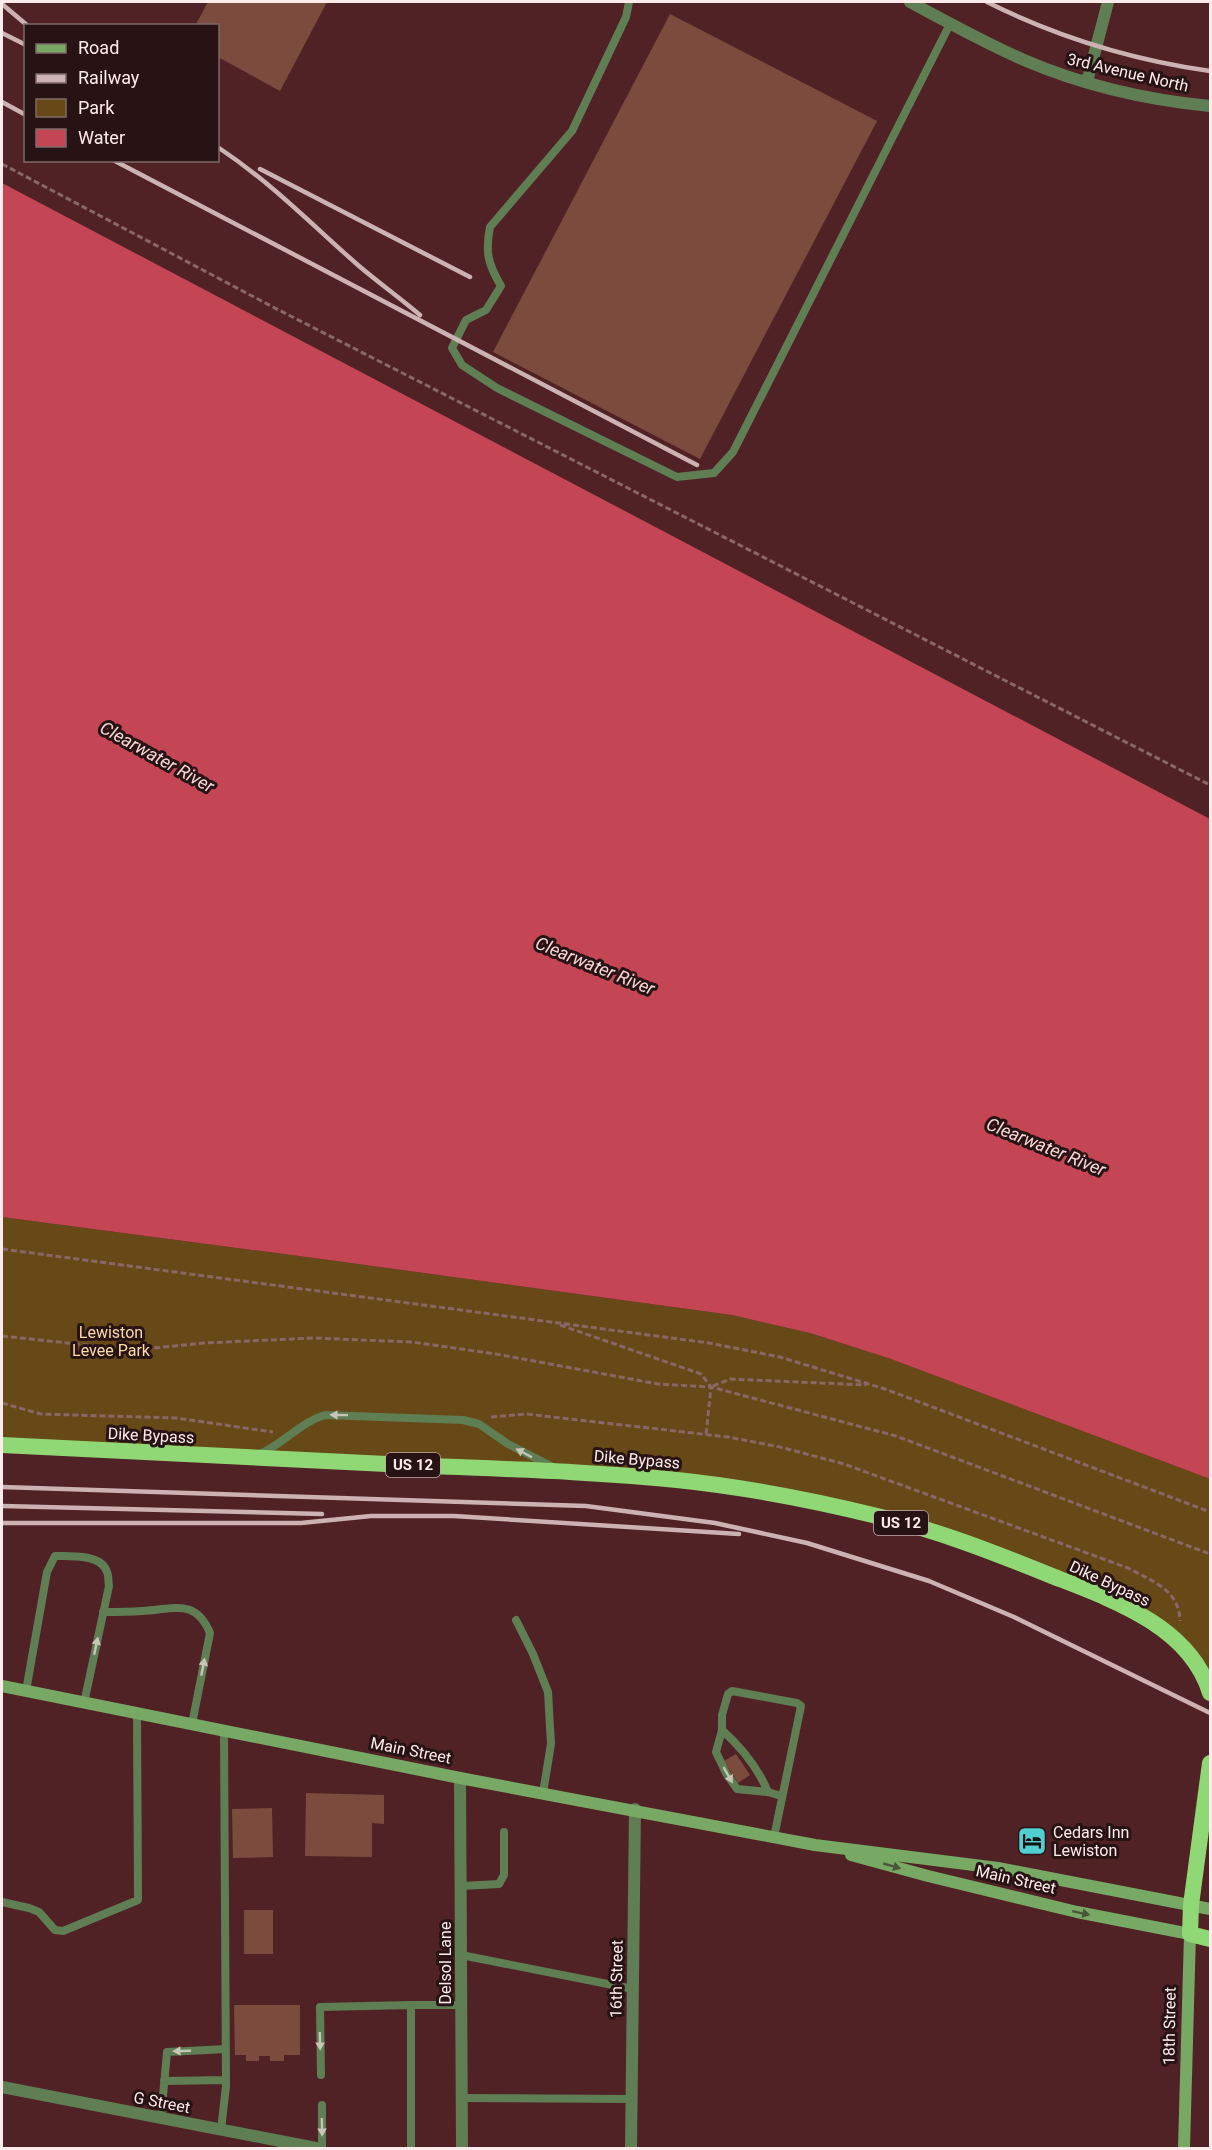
<svg xmlns="http://www.w3.org/2000/svg" width="1212" height="2150" viewBox="0 0 1212 2150" font-family="Roboto,sans-serif">
  <style>
    .green { fill: #664917 }
    .water { fill: #c44654 }
    .building { fill: #7b4c3e }
    .lines { fill: none; stroke-linecap: round; stroke-linejoin: round }
    .path { stroke: #8a6667; stroke-width: 3; stroke-dasharray: 6 3; stroke-linecap: butt }
    .service { stroke: #5f7e54; stroke-width: 8 }
    .minor { stroke: #5f7e54; stroke-width: 12 }
    .tertiary { stroke: #5f7e54; stroke-width: 12 }
    .secondary { stroke: #77a864; stroke-width: 12 }
    .trunk { stroke: #90d875; stroke-width: 16 }
    .rail { stroke: #ccb2b3; stroke-width: 4.5 }
    .oneway { fill: #c6c5b6 }
    .oneway2 { fill: #4c5638 }
    .labels { text-anchor: middle; stroke-width: 6; stroke-linejoin: round; paint-order: stroke }
    .shield { fill: #281314; stroke: #beaaaa; stroke-width: 1.5 }
    .shield-label { font-size: 15px; font-weight: bold; fill: #feebeb }
    .street-label { font-size: 16px; fill: #feebeb; stroke: #281314 }
    .park-label { font-size: 16px; fill: #fddaa7; stroke: #281314 }
    .poi-label { font-size: 16px; fill: #feebeb; stroke: #281314; text-anchor: start }
    .water-label { font-size: 18px; font-style: italic; fill: #f8d6d6; stroke: #281314 }
  </style>
  <rect width="100%" height="100%" fill="#502225"/>
  <!-- green -->
  <path class="green" d="M2 1217 314 1258 732 1315 810 1333 891 1359 1210 1479V1685L1176 1639 979 1547 732 1487 2 1445Z"/>
  <!-- water -->
  <path class="water" d="M2 183 1210 819V1479L891 1359 810 1333 732 1315 314 1258 2 1217Z"/>
  <!-- building -->
  <path class="building" d="M208 2H327L280 91 218 57V26H195Z
    M670 14 877 121 700 459 493 352Z
    M736 1754 750 1775 738 1783 724 1761Z
    M306 1793 384 1795V1824L372 1823V1857L305 1856Z
    M272 1808 273 1857 233 1858 232 1809Z
    M244 1910H273V1954H244Z
    M234 2005H300V2055H284V2061H270V2056H259V2061H246V2055H235Z"/>
  <g class="lines">
    <!-- path -->
    <path class="path" d="M2 164 271 306 1210 785
      M2 1249 709 1343 780 1357 885 1389 1210 1512
      M560 1325 701 1374 711 1387 706 1435
      M2 1336 134 1350 204 1343 314 1338 412 1342 496 1354 658 1384 711 1387 896 1436 1210 1554
      M713 1386 730 1379 866 1385
      M2 1403 41 1414 176 1418 273 1432
      M491 1417 526 1414 728 1437 780 1447 844 1464 1128 1568C1153 1582 1179 1589 1180 1621"/>
    <!-- service -->
    <path class="service" d="M629 2 626 17 572 131 490 227C485 252 488 264 501 286L486 310 466 320 452 348 462 365 497 388 677 477 714 473 733 452 950 24
      M260 1454C283 1444 301 1422 325 1415L463 1420 479 1424 508 1444 551 1466
      M103 1612C116 1612 129 1612 142 1611 172 1610 195 1597 210 1633L192 1724
      M516 1620 533 1654 548 1692 551 1744 543 1793
      M26 1691 47 1572 55 1556C70 1556 102 1554 107 1572 109 1576 108 1582 109 1586L84 1703
      M722 1730C741 1747 758 1768 768 1792
      M774 1837 801 1706 797 1703 732 1691 728 1694 722 1715V1730L716 1752 726 1773 737 1789 768 1792 781 1796
      M461 1886 499 1884 504 1875V1832
      M2 1902 29 1908 39 1912 55 1930 63 1931 138 1900 137 1713
      M461 1955 633 1989
      M411 2005H461
      M321 2075 320 2007 411 2005V2148
      M164 2081 226 2080
      M462 2098 632 2099
      M322 2105V2148
      M161 2118 167 2052 226 2049
      M221 2130 226 2086 224 1731"/>
    <!-- minor -->
    <path class="minor" d="M910 2C947 22 985 43 1024 60 1082 85 1148 100 1210 106
      M1087 82 1108 2
      M460 1778 462 2148
      M631 2148 635 1809"/>
    <!-- tertiary -->
    <path class="tertiary" d="M2 2087 316 2148"/>
    <!-- secondary -->
    <path class="secondary" d="M2 1686 460 1778 815 1845 998 1868 1210 1909
      M851 1855 928 1876 1077 1912 1190 1934 1184 2148"/>
    <!-- trunk -->
    <path class="trunk" d="M2 1445C137 1452 273 1459 409 1465 498 1469 588 1471 677 1480 744 1487 812 1500 877 1516 937 1530 995 1553 1052 1576 1111 1599 1190 1626 1210 1693
      M1210 1763 1191 1905 1190 1934 1210 1939"/>
    <!-- rail -->
    <path class="rail" d="M987 2C1057 37 1133 60 1210 71
      M2 4 28 26
      M2 33 26 45
      M2 102 26 115
      M219 148C273 184 311 224 359 266 379 283 400 298 420 315
      M113 160 697 465
      M260 169 470 277
      M2 1487 586 1506 715 1523 807 1543 929 1581 1014 1617 1210 1713
      M2 1506 322 1514
      M2 1523H301L371 1516H454L739 1534"/>
  </g>
  <!-- one-way arrows -->
  <defs><path id="oneway-solid" d="M-6-.8H1V-3.2L6.5 0L1 3.2V.8H-6Z" transform="scale(1.5)"/></defs>
  <g class="oneway">
    <use href="#oneway-solid" transform="translate(339 1415) rotate(-179)"/>
    <use href="#oneway-solid" transform="translate(524 1453) rotate(-152)"/>
    <use href="#oneway-solid" transform="translate(96 1646) rotate(-78)"/>
    <use href="#oneway-solid" transform="translate(203 1667) rotate(-79)"/>
    <use href="#oneway-solid" transform="translate(728 1775) rotate(60)"/>
    <use href="#oneway-solid" transform="translate(320 2041) rotate(89)"/>
    <use href="#oneway-solid" transform="translate(182 2051) rotate(178)"/>
    <use href="#oneway-solid" transform="translate(322 2127) rotate(89)"/>
  </g>
  <g class="oneway2">
    <use href="#oneway-solid" transform="translate(892 1866) rotate(16)"/>
    <use href="#oneway-solid" transform="translate(1081 1913) rotate(12)"/>
  </g>
  <!-- icons -->
  <defs>
    <g id="hotel-square" transform="scale(1.5)"><rect x="-9" y="-9" width="18" height="18" rx="4" fill="#52cdd0" stroke="#281314"/><path d="M-6-4.5h1.5V1H6V5H4.5V3h-9V5H-6ZM-4 0a1.8 1.8 0 1 1 3.6 0ZM.5 0V-2.5h3Q6-2.5 6 0Z" fill="#111"/></g>
  </defs>
  <g fill-rule="evenodd">
    <use href="#hotel-square" x="1032" y="1841"/>
  </g>
  <g class="labels">
    <!-- shield labels -->
    <g class="shield">
      <rect x="386" y="1453" width="54" height="24" rx="4.5"/>
      <rect x="874" y="1511" width="54" height="24" rx="4.5"/>
    </g>
    <g class="shield-label">
      <text x="413" y="1470">US 12</text>
      <text x="901" y="1528">US 12</text>
    </g>
    <!-- street labels -->
    <g class="street-label">
      <text transform="translate(1128 72) rotate(13)" y="6">3rd Avenue North</text>
      <text transform="translate(151 1435) rotate(3)" y="6">Dike Bypass</text>
      <text transform="translate(637 1459) rotate(5)" y="6">Dike Bypass</text>
      <text transform="translate(1110 1583) rotate(25)" y="6">Dike Bypass</text>
      <text transform="translate(411 1750) rotate(11)" y="6">Main Street</text>
      <text transform="translate(1016 1879) rotate(13)" y="6">Main Street</text>
      <text transform="translate(445 1963) rotate(-90)" y="6">Delsol Lane</text>
      <text transform="translate(616 1979) rotate(-89)" y="6">16th Street</text>
      <text transform="translate(1169 2026) rotate(-89)" y="6">18th Street</text>
      <text transform="translate(162 2102) rotate(11)" y="6">G Street</text>
    </g>
    <!-- park labels -->
    <g class="park-label">
      <text x="111" y="1338">Lewiston<tspan x="111" dy="18">Levee Park</tspan></text>
    </g>
    <!-- poi labels -->
    <g class="poi-label">
      <text x="1053" y="1838">Cedars Inn<tspan x="1053" dy="18">Lewiston</tspan></text>
    </g>
    <!-- water labels -->
    <g class="water-label">
      <text transform="translate(157 757) rotate(29)" y="6">Clearwater River</text>
      <text transform="translate(595 966) rotate(22)" y="6">Clearwater River</text>
      <text transform="translate(1046 1147) rotate(22)" y="6">Clearwater River</text>
    </g>
  </g>
  <!-- border -->
  <rect width="1212" height="2150" fill="none" stroke="#feebeb" stroke-width="6"/>
  <!-- legend -->
  <rect x="24" y="24" width="195" height="138" fill="#281314" stroke="#7e696a" stroke-width="1.5"/>
  <rect x="36" y="44" width="30" height="9" fill="#77a864" stroke="#7e696a" stroke-width="1.5"/>
  <text x="78" y="54" font-size="18" fill="#feebeb">Road</text>
  <rect x="36" y="74" width="30" height="9" fill="#ccb2b3" stroke="#7e696a" stroke-width="1.5"/>
  <text x="78" y="84" font-size="18" fill="#feebeb">Railway</text>
  <rect x="36" y="99" width="30" height="18" fill="#664917" stroke="#7e696a" stroke-width="1.5"/>
  <text x="78" y="114" font-size="18" fill="#feebeb">Park</text>
  <rect x="36" y="129" width="30" height="18" fill="#c44654" stroke="#7e696a" stroke-width="1.5"/>
  <text x="78" y="144" font-size="18" fill="#feebeb">Water</text>
</svg>
